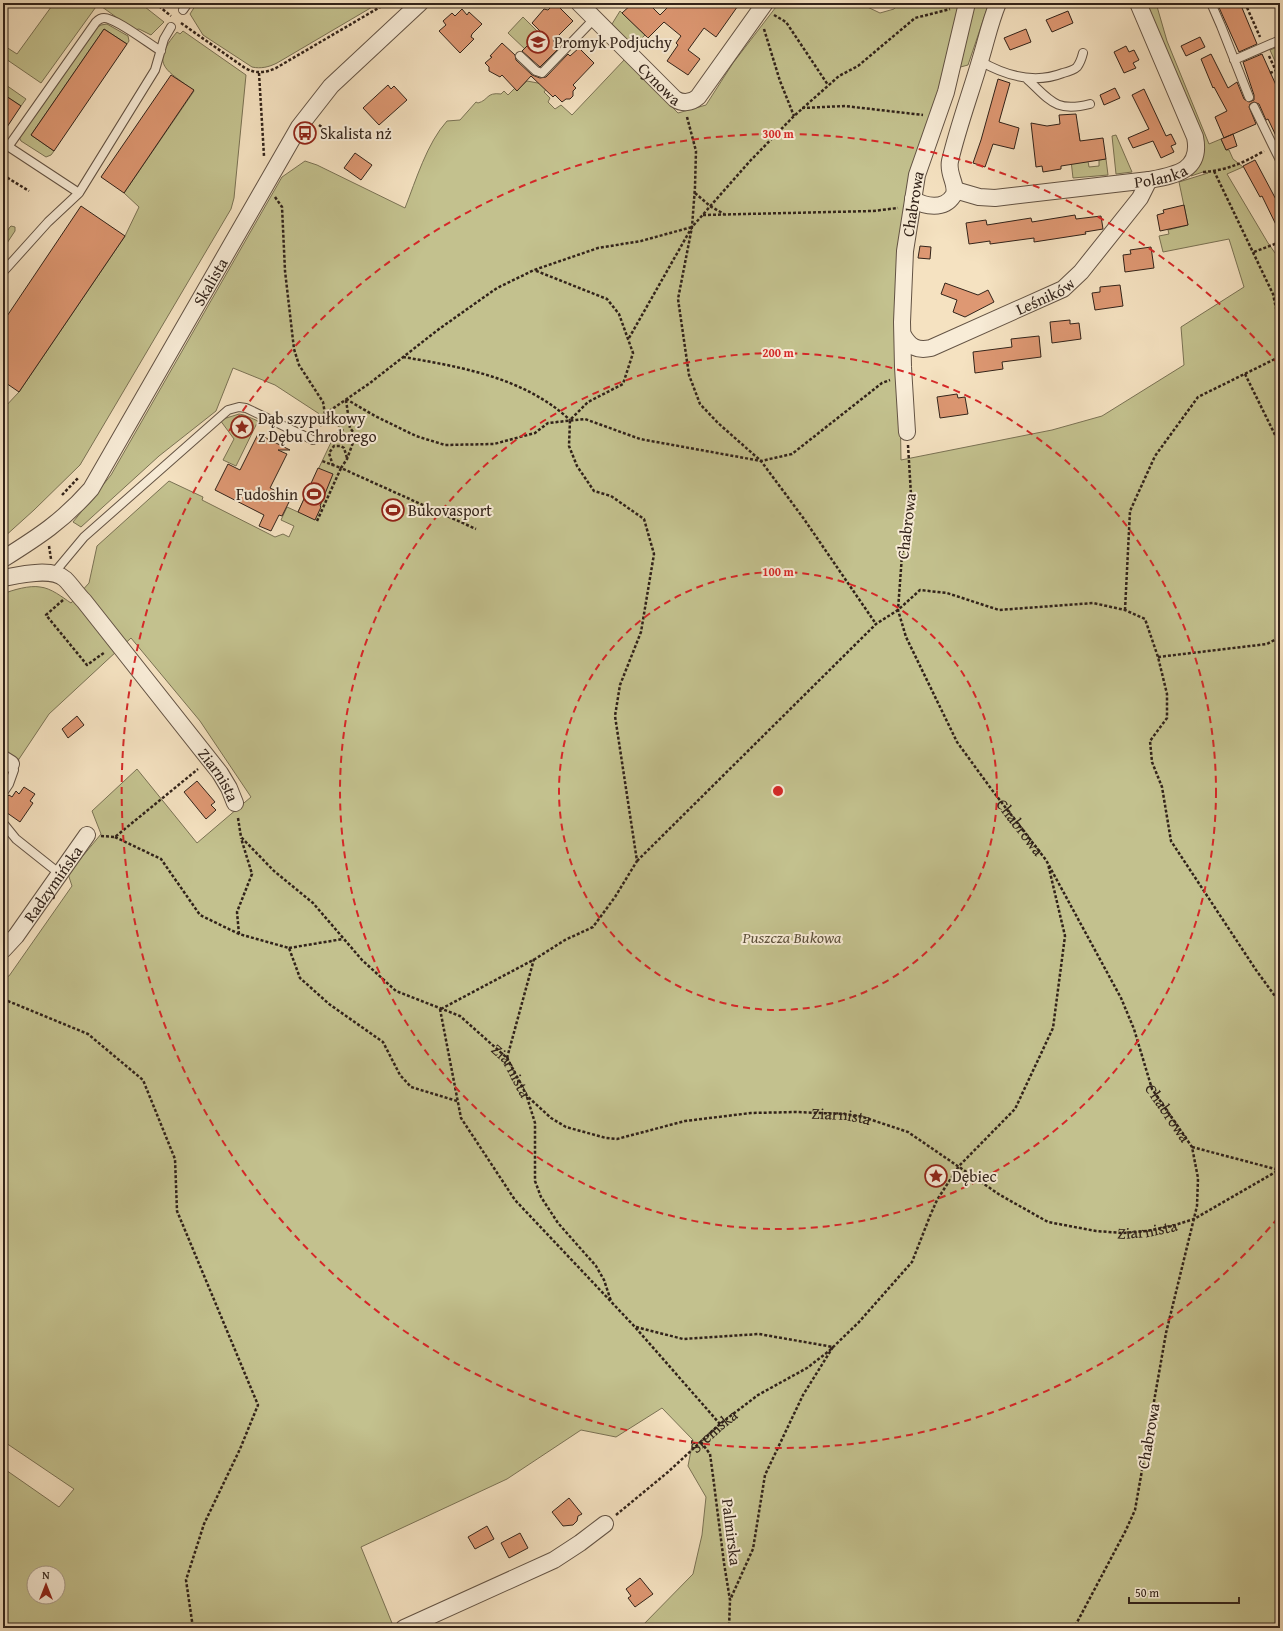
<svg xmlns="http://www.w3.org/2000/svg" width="1283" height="1631" viewBox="0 0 1283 1631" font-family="'Gentium Book Plus',serif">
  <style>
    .green { fill: #c3c18e; stroke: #7a7254; fill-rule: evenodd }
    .building { fill: #de9873; stroke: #32231a }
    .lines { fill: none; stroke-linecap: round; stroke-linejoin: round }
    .service-casing { stroke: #635344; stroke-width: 10 }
    .minor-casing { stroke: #635344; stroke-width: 18 }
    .path { stroke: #32231a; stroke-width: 2.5; stroke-dasharray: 3 2; stroke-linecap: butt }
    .service { stroke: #f8ecd7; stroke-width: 8 }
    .minor { stroke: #f8ecd7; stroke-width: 16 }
    .ring { fill: none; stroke: #d62828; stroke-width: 2; stroke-dasharray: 7 5 }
    .labels { text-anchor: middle; stroke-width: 4; stroke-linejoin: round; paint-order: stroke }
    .poi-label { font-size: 16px; fill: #32231a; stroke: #f8ecd7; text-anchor: start }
    .street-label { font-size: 16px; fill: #32231a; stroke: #f8ecd7 }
    .park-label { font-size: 16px; font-style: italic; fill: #5e523d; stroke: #f8ecd7 }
    .centre { fill: #d62828; stroke: #f8ecd7; stroke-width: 2 }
    .ring-label { font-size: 12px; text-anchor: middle; font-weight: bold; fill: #d62828; stroke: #f8ecd7; stroke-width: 4; stroke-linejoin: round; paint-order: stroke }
  </style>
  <rect width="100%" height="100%" fill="#f5e2c1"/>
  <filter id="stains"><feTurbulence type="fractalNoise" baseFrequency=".005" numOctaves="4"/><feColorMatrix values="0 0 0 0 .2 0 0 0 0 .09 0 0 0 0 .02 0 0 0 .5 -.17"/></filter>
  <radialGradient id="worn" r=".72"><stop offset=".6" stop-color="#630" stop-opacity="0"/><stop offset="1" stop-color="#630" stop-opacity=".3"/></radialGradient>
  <!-- green -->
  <path class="green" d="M54 3H140L164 22 151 35 139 29 134 30 98 4 41 83 3 57V45L17 54Z
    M197 3H379L277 63C269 67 261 69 252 67L203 35 190 14Z
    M779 3H859L880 13 894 9 898 3H989L968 65 949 70 914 172 899 342 901 460 1052 430 1102 416 1184 365 1181 327 1244 287 1229 239 1163 252 1159 236 1169 234 1168 230 1188 225 1179 182 1208 173 1203 172 1191 176 1195 169V154L1138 3H1156L1167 41 1209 144 1221 139 1226 150H1229L1233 159 1243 167 1227 174 1268 243 1280 260V1628H640L693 1574 702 1535 706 1497 688 1466 693 1440 662 1408 616 1437 581 1430 507 1479 361 1547 394 1628H3V1468L59 1507 74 1489 3 1441V978L9 976 72 886 68 874 101 834 92 811 137 769 197 843 251 797 200 721 131 638 49 714 17 762 3 754V594C12 590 30 585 40 587 51 588 62 597 71 603L89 583 97 546 169 481 203 497 202 500 275 537 283 534 289 537 294 526 281 520 287 507 298 512 335 434 344 430 275 385 233 368 216 411 159 456 81 527 73 522 111 475 282 177 305 161 317 165 405 208C416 180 427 143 447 121L460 120 476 102 478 103C489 100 486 92 501 94L504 91 508 95 515 88 517 91 527 81 543 84 547 88 544 92 550 98 548 102 555 109 561 105 572 115 625 59 678 113 706 105 733 63ZM34 1573H58V1597H34Z
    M620 11 645 35 634 46 612 24Z
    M523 17 542 36 527 51 508 33Z
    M107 24 128 36 129 41 127 44 104 29 31 135 54 151 51 155 46 157 21 141 19 137 96 28 101 25Z
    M183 31 246 75 234 198 231 209 80 465 34 510 3 538V409L19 392 125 236 139 207 124 193 194 91C168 70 148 66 177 32L180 34Z
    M1280 46V67L1278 68 1270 50Z
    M3 83 26 99 21 106 3 94Z
    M1079 133C1079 146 1088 155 1089 167L1099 166V160L1106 159 1108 175 1073 178 1068 134Z
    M1116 135 1132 172 1116 174 1112 136Z
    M11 226 15 227V231L3 249V237L10 227Z
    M239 414 244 415 258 421 236 466 223 460 234 439 220 420Z"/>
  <!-- building -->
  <path class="building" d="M555 3 573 21 553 41 560 47 540 67 522 51 541 32 532 23 544 9 548 10Z
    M633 3H648L660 15 672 3H740L716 37 704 28 688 50 700 59 688 75 667 61 678 45 676 43 681 36 664 22 648 38 622 13Z
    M1217 3H1240L1257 44 1239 52Z
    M462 9 467 15 469 12 482 24 472 34 471 37 474 39 460 53 439 31 446 25 443 21 452 13 455 16Z
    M1068 11 1073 23 1052 32 1046 20Z
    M104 29 127 44 54 151 31 135Z
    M1026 29 1031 42 1010 50 1004 38Z
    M1200 37 1205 47 1186 56 1181 46Z
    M502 43 515 55 516 60 532 75 540 78 546 77 568 54 570 56 579 48 594 63 573 85 576 88 573 91V96L570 99H566L562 102 555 95 553 97 531 76 517 91 502 75 500 77 489 71V67L485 63 492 57 490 56Z
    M1126 46 1129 52 1134 50 1139 60 1133 63 1136 68 1124 73 1114 52Z
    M1211 54 1228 88 1237 82 1244 99 1249 102 1254 100V95L1243 62 1262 54 1280 94V138H1277L1268 119 1266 120 1259 104 1254 102 1250 104 1249 107 1256 124 1224 138 1215 117 1227 111 1214 87 1213 88 1201 59Z
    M171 75 194 90 124 193 101 177Z
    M998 79 1010 83 999 122 1019 128 1014 149 993 144 985 167 973 163 981 140Z
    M388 85 391 89 394 86 407 100 379 125 363 108Z
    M1115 88 1120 98 1104 105 1100 95Z
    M1144 89 1166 136 1171 134 1176 144 1171 146 1174 152 1161 158 1153 141 1133 148 1128 138 1149 129 1132 95Z
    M3 94 21 106 3 133Z
    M1076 114 1080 141 1103 138 1106 159 1061 166V169L1043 172 1042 166 1036 167 1031 123 1047 126 1060 124 1059 115Z
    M1233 134 1237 146 1226 150 1221 139Z
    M355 153 372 165 361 180 344 168Z
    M1255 160 1280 207V233L1262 196 1260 197 1243 166Z
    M1184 205 1188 225 1160 231 1157 215 1164 213 1163 210Z
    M81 206 125 236 19 392 3 381V322Z
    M1075 215 1076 219 1101 216 1103 229 1085 232 1086 234 1034 242V238L990 244V241L969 244 966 223 986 220 987 225 1031 218 1032 222Z
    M920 246 931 247 930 259 918 258Z
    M1151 247 1154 268 1125 272 1123 255 1131 254 1130 250Z
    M945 283 978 295 988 290 994 302 965 317 953 312 957 300 941 294Z
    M1120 285 1123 306 1095 310 1092 293 1100 292V287Z
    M1070 320V324L1079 323 1081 339 1052 343 1050 322Z
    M1039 336 1041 357 1002 362 1003 369 975 373 973 352 1012 347 1011 339Z
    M957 394 958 398 965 397 968 414 940 418 937 397Z
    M258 434 290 450H278L287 454 270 488 291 498 282 516 279 515 271 531 259 526 264 515 215 490 228 464 240 470Z
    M318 468 333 474 320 506 321 507 315 520 298 512Z
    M77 716 84 725 68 738 62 729Z
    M197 781 215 802 211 805 216 810 206 819 184 792Z
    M24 787 35 794 30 801 33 803 20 822 3 810V801L9 795 12 797 16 791 19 794Z
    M569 1498 582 1514 578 1516 577 1521 573 1525 563 1526 552 1512Z
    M487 1526 494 1539 475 1549 468 1537Z
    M520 1533 528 1548 509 1558 501 1543Z
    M640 1578 653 1594 635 1607 628 1598 631 1596 626 1589Z"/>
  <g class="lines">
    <!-- service casing -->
    <g class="service-casing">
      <path id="service" d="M1211 3 1221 26 1249 97
        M183 10 188 3
        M520 56 536 71 542 73 594 19
        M1234 60 1280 40
        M980 61C1006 76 1035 84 1063 73 1067 72 1074 70 1077 67 1080 63 1082 57 1083 53
        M1026 78C1050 100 1055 113 1090 104
        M1254 107 1273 146 1280 143
        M3 143 79 193 155 70 164 39 171 27
        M1273 146 1280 160
        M8 147 96 22C98 20 101 18 104 18 116 18 149 44 161 51
        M3 272 48 222 79 193
        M54 573 84 537 228 410 239 407 246 408 313 440
        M3 793 9 784 14 770 11 764
        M3 823 16 839 60 874"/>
    </g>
    <!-- minor casing -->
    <g class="minor-casing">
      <g id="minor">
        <path id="s4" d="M579 3 675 99C683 104 691 103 698 97L765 3"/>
        <path id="s5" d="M955 190 979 197 995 198 1149 180C1175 175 1202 171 1195 137L1138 3"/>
        <path d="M913 199C925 207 944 210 953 196 959 186 947 175 950 161 958 127 970 95 980 61 986 42 990 22 998 3"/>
        <path id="s6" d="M903 335C910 347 917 351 931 348L1063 289 1081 272 1140 198 1149 180"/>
        <path id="s7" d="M907 432 903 367 902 322 905 251 917 175 946 92 967 3"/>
        <path id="s8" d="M3 559C38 537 63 521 91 489L299 127 331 86 420 3"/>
        <path id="s9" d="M3 578C19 575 52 567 65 579 72 586 77 594 84 601L220 773 229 788 235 803"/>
        <path d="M3 759 11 764"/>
        <path id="s10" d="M3 950 16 936 87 835"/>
        <path d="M404 1628 554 1560 580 1543 605 1524"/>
      </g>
    </g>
    <!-- path -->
    <g class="path">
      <path d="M155 3 171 16"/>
      <path d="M1245 3 1260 37"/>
      <path d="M774 15 786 22 828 85"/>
      <path d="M181 23 245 68C256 74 265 73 276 68L387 3"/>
      <path d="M764 29 780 81 794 116"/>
      <path d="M1269 56 1276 71"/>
      <path d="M259 73 264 156"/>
      <path d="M1270 73 1280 69"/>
      <path d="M802 108 845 106 923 115"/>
      <path d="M687 117 696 151 695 187 692 227 678 299 689 375 700 404 718 423 761 461 804 519 876 624"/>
      <path d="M319 125 335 137"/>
      <path d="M1214 171 1273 294 1280 327"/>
      <path d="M1203 172C1228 170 1243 163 1264 151"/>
      <path d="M3 175 29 191"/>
      <path d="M695 193 710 206 724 214"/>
      <path d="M275 197 282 207 285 271 294 349 299 365 323 402 325 414 320 426"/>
      <path d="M703 215 873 211 898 208"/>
      <path d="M1254 252 1280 242"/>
      <path d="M629 338 692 227 750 161 794 116 839 76 858 66 915 18 950 9"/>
      <path d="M403 357C462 367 525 378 570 420"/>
      <path d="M1245 374 1280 445"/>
      <path d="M346 399 375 416 416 436 445 445 494 444 535 433 548 423 585 419 640 439 761 461 792 454 882 383 890 380"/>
      <path d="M346 400 350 428 354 433V440L347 459 341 468 476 529"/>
      <path d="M325 414 370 383 439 329 497 288 534 270 598 248 641 241 692 227"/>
      <path id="s1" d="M908 445 911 495 908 531 902 555 898 610 906 637 957 742 992 790 1046 860 1121 998 1134 1029 1152 1089 1192 1147 1198 1178 1197 1206 1166 1333 1135 1510 1126 1530 1074 1628"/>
      <path d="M333 466 329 453 334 446H341L344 448 347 458"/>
      <path d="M62 495 79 477"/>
      <path d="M317 521 341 468 322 461"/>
      <path d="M49 546 51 559"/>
      <path d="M63 600 46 615 87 665 105 652"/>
      <path d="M1125 610 1130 511 1155 456 1198 397 1277 358 1280 349"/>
      <path d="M1158 657 1267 644 1280 637"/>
      <path id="s2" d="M238 818 241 837 274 871 313 903 362 960 396 991 460 1016 507 1058 527 1096 551 1118 566 1127 606 1138 617 1139 685 1121 751 1113 796 1112 844 1114 863 1117 908 1132 1000 1195 1048 1222 1096 1231 1123 1233 1147 1231 1172 1226 1194 1219 1279 1170"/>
      <path d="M101 836 115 837 198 769"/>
      <path d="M115 837 161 859 200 915 239 934 289 948 300 978 329 1004 383 1042 400 1075 411 1087 457 1101"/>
      <path d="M637 861 876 624 898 610 920 590 947 593 999 610 1093 603 1125 610 1145 619 1158 657 1167 694V718L1150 741 1152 762 1162 787 1171 841 1256 970 1280 1003"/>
      <path d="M239 934 237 912 252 874 241 838"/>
      <path d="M289 948 343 939"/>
      <path d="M3 999 88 1034 143 1080 175 1159 177 1211 258 1405 240 1449 204 1524 186 1580 193 1628"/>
      <path d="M440 1009 461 1118 515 1200 635 1327 720 1424"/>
      <path d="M441 1009 535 959 565 940 593 927 615 897 637 861 615 716 620 685 641 632 654 554 644 519 611 496 594 491 577 466 569 446 570 420 588 402 623 384 633 353 619 314 607 299 534 270"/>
      <path d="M507 1058 534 959"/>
      <path d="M527 1097 535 1123V1181L541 1197 558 1223 596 1266 604 1280 611 1301"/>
      <path d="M1192 1147 1279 1170"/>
      <path d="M636 1327 683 1339 759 1334 833 1347 803 1395 765 1475 753 1549 730 1600"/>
      <path d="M701 1442 710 1454 713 1476 724 1563 730 1600 729 1628"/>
      <path id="s3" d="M616 1515 668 1472 720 1424 758 1395 807 1368 829 1351 859 1322 912 1262 930 1216 937 1200 959 1166 1015 1109 1053 1028 1065 936 1048 864"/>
    </g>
    <!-- service -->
    <use href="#service" class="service"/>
    <!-- minor -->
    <use href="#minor" class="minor"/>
  </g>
  <!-- distance rings -->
  <g class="ring">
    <circle cx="778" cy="791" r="219"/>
    <circle cx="778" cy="791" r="438"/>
    <path d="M1278 1218A657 657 0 1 1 1278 364"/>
  </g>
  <!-- icons -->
  <defs>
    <g id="school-ring" transform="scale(1.15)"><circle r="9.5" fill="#f8ecd7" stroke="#8f2418" stroke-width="1.5"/><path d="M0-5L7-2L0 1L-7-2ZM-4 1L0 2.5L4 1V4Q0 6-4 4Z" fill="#8f2418"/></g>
    <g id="bus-ring" transform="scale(1.15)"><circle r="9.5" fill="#f8ecd7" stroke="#8f2418" stroke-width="1.5"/><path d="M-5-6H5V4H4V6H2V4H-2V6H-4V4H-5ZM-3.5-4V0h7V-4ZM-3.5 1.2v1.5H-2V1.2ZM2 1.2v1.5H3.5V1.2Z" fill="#8f2418"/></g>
    <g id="sight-ring" transform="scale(1.15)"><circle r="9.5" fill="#f8ecd7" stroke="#8f2418" stroke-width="1.5"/><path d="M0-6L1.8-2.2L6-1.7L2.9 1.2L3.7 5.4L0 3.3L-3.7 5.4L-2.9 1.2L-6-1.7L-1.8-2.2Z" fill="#8f2418"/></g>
    <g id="stadium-ring" transform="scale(1.15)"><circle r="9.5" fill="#f8ecd7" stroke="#8f2418" stroke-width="1.5"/><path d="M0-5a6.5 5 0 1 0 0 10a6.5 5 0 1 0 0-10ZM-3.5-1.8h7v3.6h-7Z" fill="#8f2418"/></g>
  </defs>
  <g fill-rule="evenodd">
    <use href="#school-ring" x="538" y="42"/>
    <use href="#bus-ring" x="305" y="133"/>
    <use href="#sight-ring" x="242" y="427"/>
    <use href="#stadium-ring" x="314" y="494"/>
    <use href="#stadium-ring" x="393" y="510"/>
    <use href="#sight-ring" x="936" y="1176"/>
  </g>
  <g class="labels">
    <!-- poi labels -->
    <g class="poi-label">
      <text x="554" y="48">Promyk Podjuchy</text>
      <text x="320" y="139">Skalista nż</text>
      <text x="258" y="424">Dąb szypułkowy<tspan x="258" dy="18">z Dębu Chrobrego</tspan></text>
      <text x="298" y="500" text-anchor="end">Fudoshin</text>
      <text x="408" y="516">Bukovasport</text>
      <text x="952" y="1182">Dębiec</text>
    </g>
    <!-- street labels -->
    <g class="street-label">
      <text dy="6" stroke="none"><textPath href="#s4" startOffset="114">Cynowa</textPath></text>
      <text dy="6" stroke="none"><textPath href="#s5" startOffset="208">Polanka</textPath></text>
      <text dy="6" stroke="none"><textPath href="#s7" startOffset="229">Chabrowa</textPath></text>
      <text dy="6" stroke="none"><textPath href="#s8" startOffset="352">Skalista</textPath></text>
      <text dy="6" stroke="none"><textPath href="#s6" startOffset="159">Leśników</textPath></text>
      <text transform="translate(906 526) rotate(-83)" y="6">Chabrowa</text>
      <text dy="6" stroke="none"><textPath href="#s9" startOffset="313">Ziarnista</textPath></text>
      <text dy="6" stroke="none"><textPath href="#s1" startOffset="417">Chabrowa</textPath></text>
      <text dy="6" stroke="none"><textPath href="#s10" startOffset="83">Radzymińska</textPath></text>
      <text dy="6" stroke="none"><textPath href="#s2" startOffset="383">Ziarnista</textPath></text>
      <text dy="6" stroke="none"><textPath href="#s1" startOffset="741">Chabrowa</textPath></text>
      <text dy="6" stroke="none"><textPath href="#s2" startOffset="743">Ziarnista</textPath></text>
      <text dy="6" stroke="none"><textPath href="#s2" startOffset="1079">Ziarnista</textPath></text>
      <text dy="6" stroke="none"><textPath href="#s3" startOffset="129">Śremska</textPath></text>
      <text transform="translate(1148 1436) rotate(-80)" y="6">Chabrowa</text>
      <text transform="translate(732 1532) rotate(83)" y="6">Palmirska</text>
    </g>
    <!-- park labels -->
    <g class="park-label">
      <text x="792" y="943">Puszcza Bukowa</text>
    </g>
  </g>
  <circle cx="778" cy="791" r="6" class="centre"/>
  <g class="ring-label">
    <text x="778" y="138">300 m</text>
    <text x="778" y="357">200 m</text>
    <text x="778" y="576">100 m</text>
  </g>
  <!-- margin -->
  <rect width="1283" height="1631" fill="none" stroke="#f5e2c1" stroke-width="16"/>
  <rect x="4" y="4" width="1275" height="1623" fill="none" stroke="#32231a" stroke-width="2"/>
  <rect x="8" y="8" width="1267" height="1615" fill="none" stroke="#32231a"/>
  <!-- north arrow -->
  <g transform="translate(46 1585)"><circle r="19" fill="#f8ecd7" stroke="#a99c8b"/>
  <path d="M0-3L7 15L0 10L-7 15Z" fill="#8f2418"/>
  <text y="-6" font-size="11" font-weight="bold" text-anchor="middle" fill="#32231a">N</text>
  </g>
  <!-- scale -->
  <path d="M1129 1597v6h110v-6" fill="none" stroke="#32231a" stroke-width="2"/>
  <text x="1135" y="1597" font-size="12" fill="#32231a" stroke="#f8ecd7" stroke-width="3" paint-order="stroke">50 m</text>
  <rect width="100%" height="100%" filter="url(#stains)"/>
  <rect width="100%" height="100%" fill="url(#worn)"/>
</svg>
